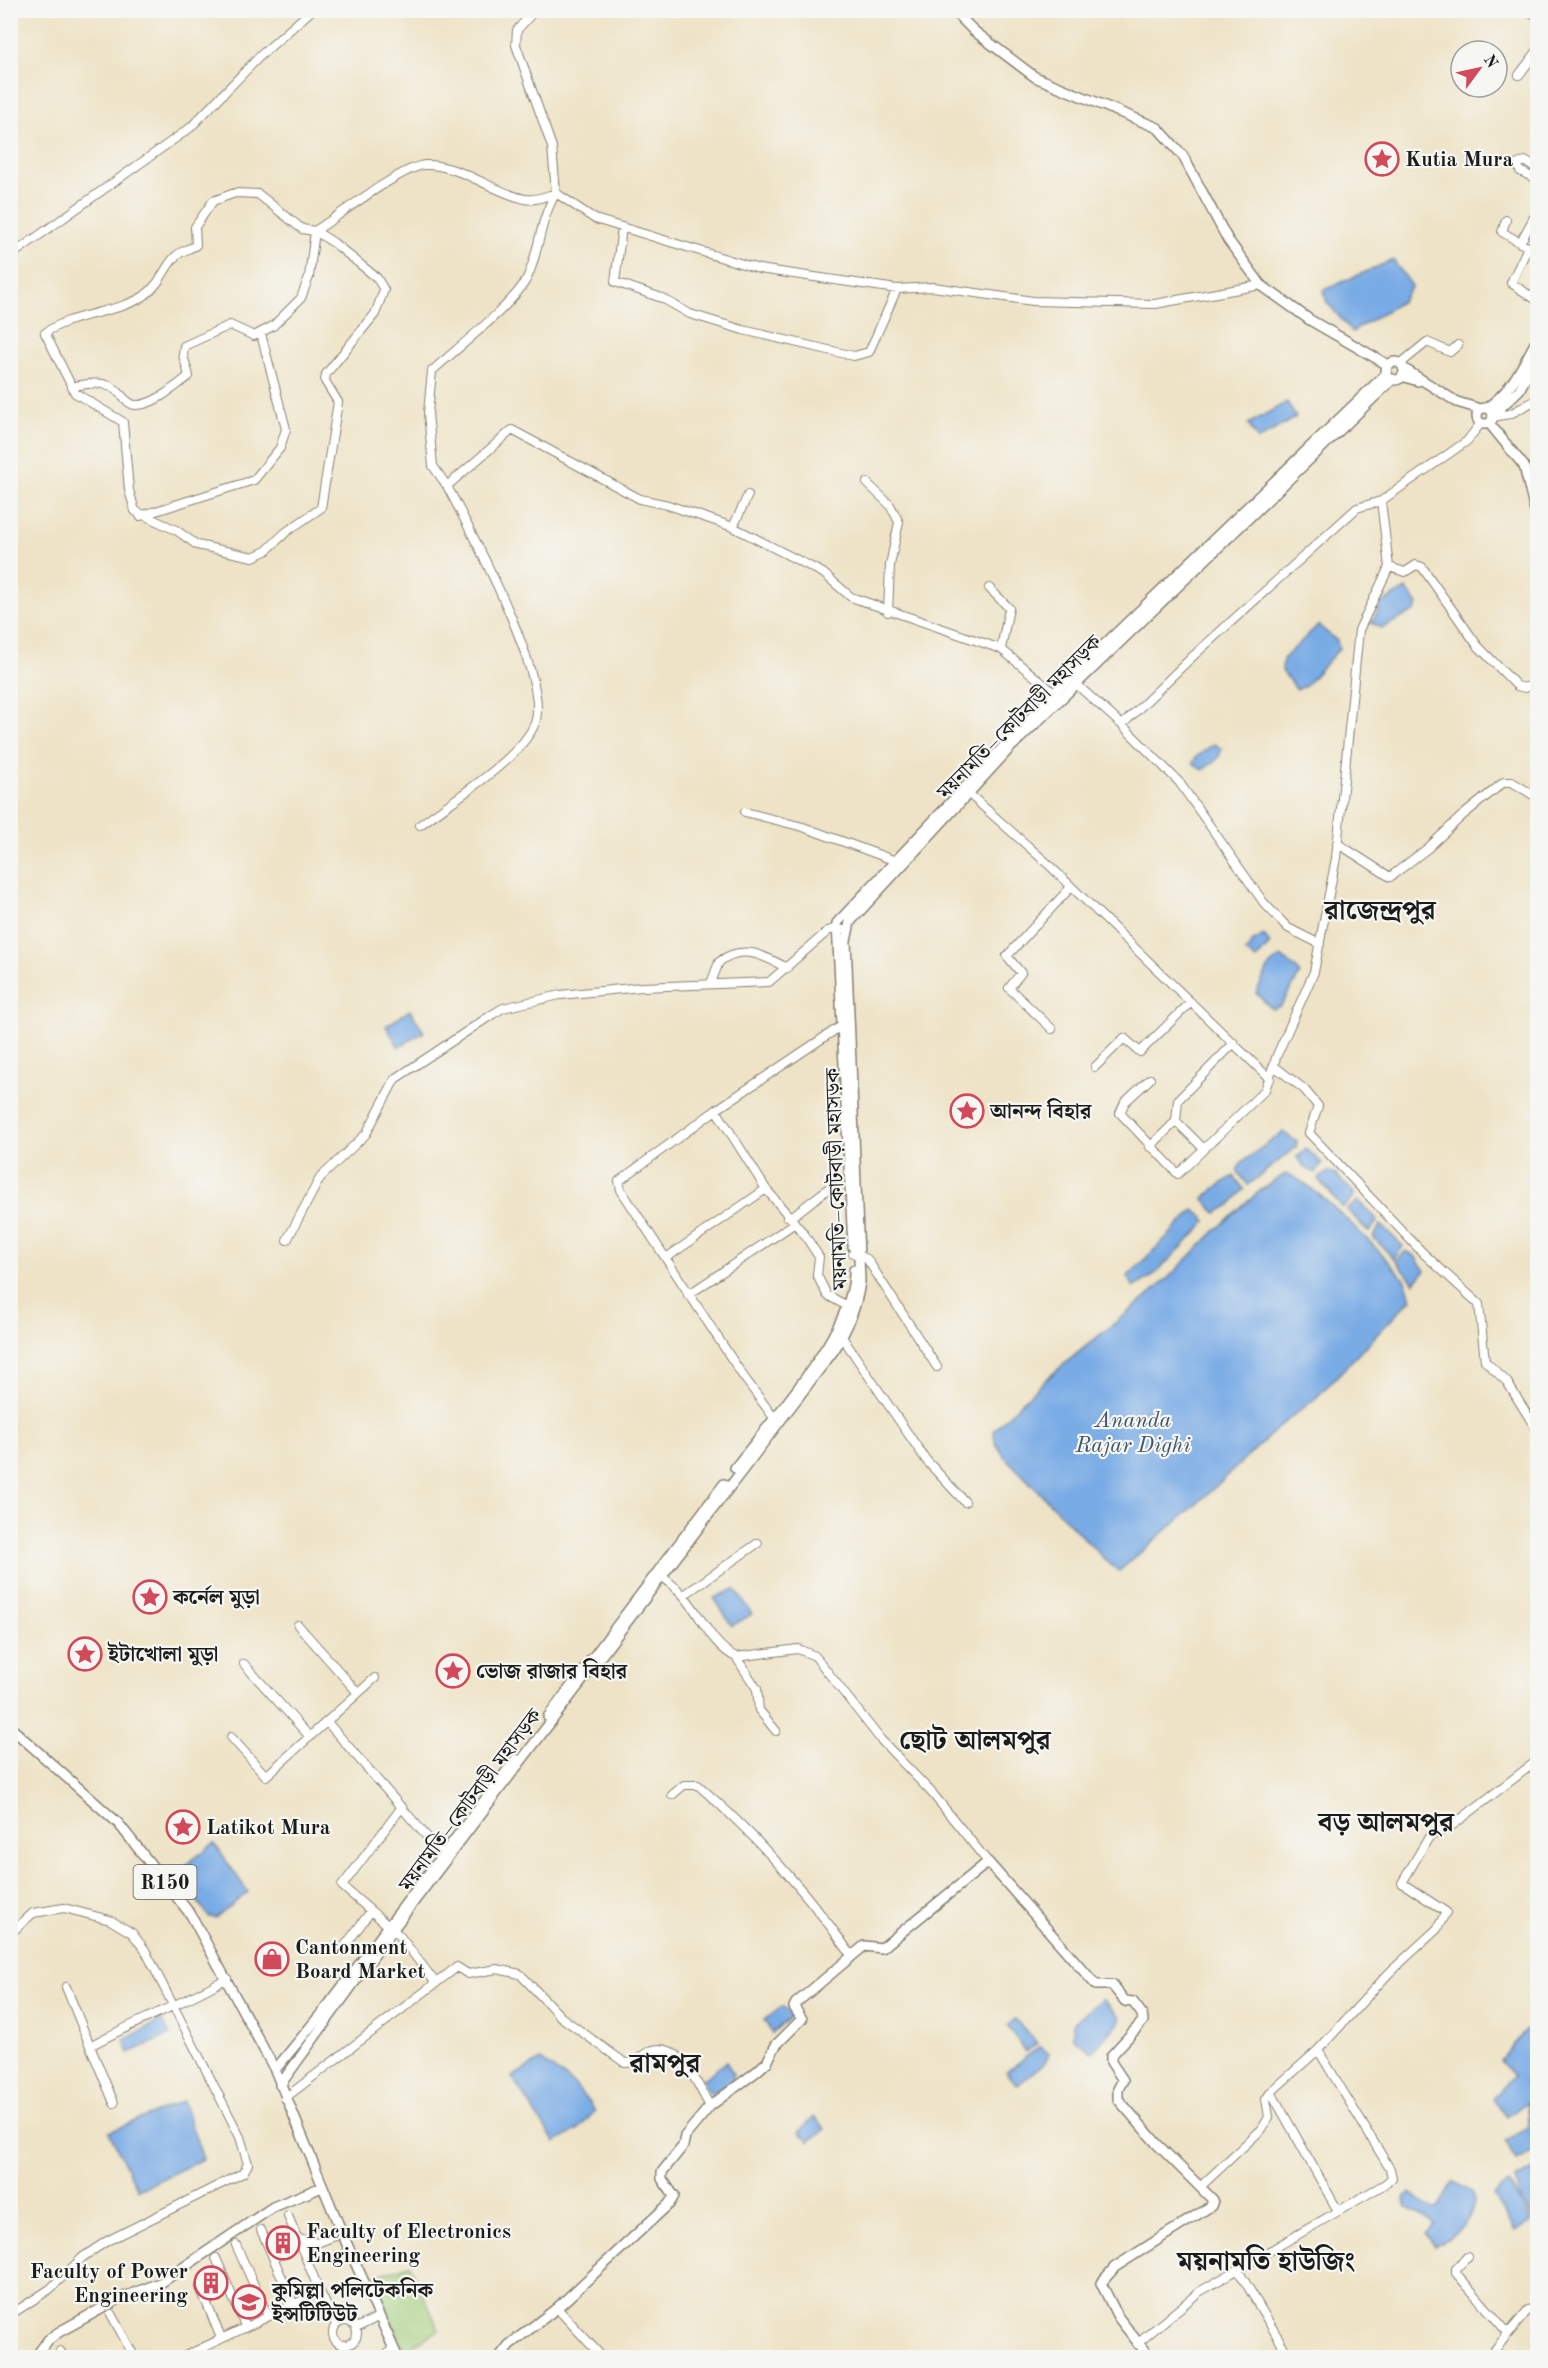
<svg xmlns="http://www.w3.org/2000/svg" width="1548" height="2368" viewBox="0 0 1548 2368" font-family="'Old Standard TT','Noto Serif Bengali',serif">
  <style>
    .green { fill: #a3cd7a; stroke: #60744b; stroke-width: 1.5 }
    .water { fill: #79abe5; stroke: #4a6480; stroke-width: 1.5 }
    .lines { fill: none; stroke-linecap: round; stroke-linejoin: round }
    .minor-casing { stroke: #858071; stroke-width: 10 }
    .major-casing { stroke: #858071; stroke-width: 12 }
    .minor { stroke: #fff; stroke-width: 8 }
    .major { stroke: #fff; stroke-width: 9 }
    .labels { text-anchor: middle; stroke-width: 4.5; stroke-linejoin: round; paint-order: stroke }
    .shield { fill: #f6f6f2; stroke: #5d5d5c; stroke-width: 1.5 }
    .shield-label { font-size: 20px; font-weight: bold; fill: #1c1c1c }
    .poi-label { font-size: 21px; font-weight: bold; fill: #1c1c1c; stroke: #f6f6f2; text-anchor: start }
    .street-label { font-size: 21px; fill: #1c1c1c; stroke: #f6f6f2 }
    .water-label { font-size: 22px; font-style: italic; fill: #41556c; stroke: #f6f6f2 }
    .district-label { font-size: 27px; font-weight: bold; fill: #1c1c1c; stroke: #f6f6f2 }
  </style>
  <rect width="100%" height="100%" fill="#f6f6f2"/>
  <filter id="ink" filterUnits="userSpaceOnUse"><feTurbulence type="fractalNoise" baseFrequency=".0167" numOctaves="2"/><feDisplacementMap in="SourceGraphic" scale="12" xChannelSelector="R" yChannelSelector="G"/><feConvolveMatrix kernelMatrix="1 2 1 2 8 2 1 2 1" color-interpolation-filters="sRGB"/></filter>
  <filter id="wash" filterUnits="userSpaceOnUse"><feTurbulence type="fractalNoise" baseFrequency=".008" numOctaves="4" result="noise"/><feDisplacementMap in="SourceGraphic" scale="24" xChannelSelector="R" yChannelSelector="G"/><feGaussianBlur stdDeviation="1.35" result="paint"/><feColorMatrix in="noise" values="0 0 0 0 0 0 0 0 0 0 0 0 0 0 0 0 0 1.4 0 .05"/><feComposite in="paint" operator="in"/></filter>
  <g filter="url(#wash)">
    <rect width="100%" height="100%" fill="#eee3c6"/>
    <!-- green -->
    <path class="green" d="M410 2265 439 2330 405 2350 371 2277Z"/>
    <!-- water -->
    <path class="water" d="M1393 260 1412 286 1402 301 1352 332 1326 301 1324 290Z
      M1287 402 1296 417 1258 440 1248 424Z
      M1406 589 1418 604 1415 611 1382 628 1371 623 1382 603Z
      M1318 625 1337 641 1339 649 1306 685 1297 690 1282 671 1283 659Z
      M1214 744 1222 749 1218 758 1203 770 1193 763 1196 757Z
      M1264 935 1270 944 1256 960 1246 952 1253 941Z
      M1281 957 1297 969 1300 974 1281 1006 1272 1009 1256 993 1270 965Z
      M410 1010 424 1032 399 1047 386 1026Z
      M1283 1132 1297 1142 1296 1147 1248 1185 1237 1171 1241 1163Z
      M1306 1149 1322 1163 1315 1173 1304 1167 1297 1157Z
      M1328 1172 1334 1173 1354 1193 1353 1198 1343 1208 1318 1179Z
      M1286 1174C1308 1177 1390 1260 1405 1281 1408 1286 1409 1293 1411 1299L1317 1397 1279 1427 1198 1503 1119 1571 1108 1563 1004 1456 995 1442 994 1431C1045 1373 1109 1331 1166 1280 1199 1249 1247 1194 1286 1174Z
      M1234 1176 1244 1189 1229 1206 1216 1213 1204 1199 1215 1188Z
      M1358 1201 1378 1220 1369 1232 1347 1210Z
      M1194 1210 1203 1216 1206 1222 1199 1230 1152 1277 1134 1287 1127 1277Z
      M1381 1225 1403 1246 1394 1259 1373 1237Z
      M1406 1251 1415 1256 1425 1271 1414 1283 1396 1261Z
      M735 1589 752 1614 732 1626 714 1598Z
      M214 1843 248 1892 216 1918 209 1917 176 1873Z
      M1102 1999 1120 2017 1119 2023 1092 2052 1073 2038V2023Z
      M783 2006 792 2016 772 2033 764 2020Z
      M1015 2019 1037 2043 1026 2052 1007 2026Z
      M162 2020 170 2035 129 2053 124 2040Z
      M1537 2023V2073L1526 2082 1537 2091V2162L1534 2152 1517 2160 1505 2140 1528 2128 1527 2102 1507 2117 1493 2098 1514 2076 1500 2061 1527 2029Z
      M1040 2046 1049 2054 1045 2062 1018 2085 1006 2072Z
      M541 2060 575 2085 595 2111 579 2129 555 2143 512 2077Z
      M726 2062 733 2073V2083L710 2093 705 2089 702 2080Z
      M183 2101 203 2159 138 2190 109 2132Z
      M814 2117 825 2129 809 2142 799 2132Z
      M1537 2167V2217L1534 2219 1519 2197 1515 2179Z
      M1454 2182 1470 2191C1484 2211 1453 2240 1435 2246L1426 2234 1435 2224 1407 2207 1404 2198 1410 2193C1418 2197 1423 2204 1430 2207 1443 2213 1444 2189 1454 2182Z
      M1509 2184 1532 2221 1515 2231 1493 2195Z"/>
  </g>
  <g filter="url(#ink)">
    <g class="lines">
      <!-- minor casing -->
      <g class="minor-casing">
        <path id="minor" d="M1528 10 1538 17
          M1519 75 1538 50
          M1538 169 1525 161 1518 164 1520 171 1538 180
          M235 193 258 194 302 229 315 231 334 243 377 278 384 290 375 314 326 374 325 381 338 402 321 508 286 532 266 551 253 557 197 545 176 530 135 511 129 490 123 422 75 393 45 333C72 313 118 313 144 296 162 283 164 267 176 256 181 251 190 249 196 245L195 227 213 201Z
          M1506 220 1502 232 1538 253
          M622 227 615 282 662 298 690 314 743 330 854 356 869 352 897 289
          M1520 243 1538 210
          M1528 247 1511 283 1538 301
          M10 256 190 128 261 55 312 10
          M1400 364 1427 342 1450 352 1458 345
          M72 387C84 384 103 381 113 388 121 392 126 404 135 405 153 406 176 386 189 376L183 355 184 346 230 325 254 336 273 326 301 298 309 277 315 231C337 217 403 166 425 165 460 164 494 193 525 199 536 201 546 196 556 193L552 147 516 45 517 30 535 10
          M1492 417 1510 414 1538 399
          M867 483 890 505 899 522 890 565 888 612
          M447 486 512 430 640 499 668 505 733 527 823 573 851 597 1001 649 1057 695
          M140 516 254 480 280 448 286 429 261 334
          M733 527 748 495
          M1389 567 1405 572 1416 565 1422 567 1477 645 1517 686 1525 688 1538 682
          M989 588 1009 608 1001 649
          M1076 684 1122 725 1192 657 1357 508 1381 501
          M1122 725 1179 782 1264 903 1288 928 1320 944
          M968 793 1048 864 1270 1079
          M745 812 803 827 896 861
          M420 825C450 802 522 758 535 723 551 678 470 530 447 486L433 466 428 413 432 371C456 349 516 303 528 276 540 248 540 219 556 193L595 219 759 269 897 289 933 287 1033 301 1155 304 1261 285
          M1337 843 1390 877 1428 848 1462 816 1504 782H1512L1538 798
          M711 983 719 962C742 943 765 956 787 968
          M1052 1029 1009 988 1021 973 1007 956 1071 887
          M1274 1066 1304 1089 1318 1106 1309 1133 1423 1253 1479 1304 1485 1361 1507 1382 1538 1432
          M1095 1067 1124 1038 1140 1052 1191 1002
          M1150 1079 1125 1102 1120 1113 1178 1174 1265 1090 1277 1055 1314 972 1336 858 1359 630 1389 567 1381 501 1467 441 1481 423
          M716 1110 766 1189 804 1234 819 1257 817 1275 827 1295 849 1307
          M1176 1121 1178 1100 1234 1043
          M1150 1147 1176 1121 1204 1149
          M787 1216 794 1215 829 1188
          M287 1240 320 1178 366 1134 395 1079 493 1014 503 1008 560 995 642 987 769 982 828 931 837 928 843 930
          M853 1253 867 1259 937 1367
          M666 1258 766 1189
          M688 1295 795 1223
          M842 1337 926 1460 965 1502
          M777 1422 743 1376 621 1190 619 1181 716 1110 841 1026 847 1028
          M663 1577C670 1583 678 1589 684 1596 701 1615 712 1646 736 1657L798 1649 815 1656 881 1740 932 1793 988 1862
          M684 1595 758 1543
          M298 1625 358 1693
          M736 1657 757 1689 759 1710 776 1731
          M244 1664 310 1737
          M327 1722 442 1854
          M231 1737 266 1776 375 1678
          M672 1795 684 1785H698C757 1836 807 1892 852 1956
          M402 1807 342 1886 399 1935 435 1982
          M10 1934 33 1913 64 1908 110 1920 132 1933 145 1950 240 2137 248 2164 243 2173 107 2241 83 2257 50 2289 10 2315
          M344 1947 371 1911
          M66 1987 90 2046C135 2021 183 2004 227 1978
          M90 2046 114 2103
          M1318 2050 1389 1973 1437 1929 1446 1912 1402 1883 1429 1837 1453 1825 1538 1760
          M1271 2092 1338 2211
          M285 2098 457 1967 468 1974 497 1969 520 1974 561 2017 625 2063C636 2064 641 2055 650 2051 681 2039 698 2087 710 2106
          M288 2216 320 2292
          M261 2230 293 2303
          M298 2239 317 2243 342 2233
          M236 2245 268 2316
          M1467 2257 1456 2269V2273L1508 2333
          M216 2258 245 2326
          M1238 2270 1290 2358
          M200 2287 221 2338
          M557 2308 603 2358
          M111 2314 135 2358
          M333 2333a12 12 0 1 1 24 0a12 12 0 1 1-24 0Z
          M356 2328 378 2317
          M1137 2344 1199 2292 1385 2184 1392 2178 1390 2169 1318 2050 1271 2092 1266 2099 1269 2117 1262 2129 1200 2187
          M60 2351 65 2358
          M181 2358 320 2292 336 2325
          M380 2358 394 2350
          M1488 2358 1528 2310 1538 2307"/>
      </g>
      <!-- major casing -->
      <g class="major-casing">
        <path id="major" d="M953 10 974 31 1035 77 1158 128 1183 156 1228 240 1261 285 1310 320 1388 365
          M1386 371a9 9 0 1 1 18 0a9 9 0 1 1-18 0Z
          M1403 368 1457 402 1480 409
          M1402 376 1418 381
          M1486 408C1512 392 1523 364 1538 338
          M1477 416a8 8 0 1 1 16 0a8 8 0 1 1-16 0Z
          M1493 415 1519 390 1538 356
          M1489 423 1524 466 1538 523
          M853 1247 837 923 1055 692 1387 373
          M735 1468C771 1421 857 1328 854 1270
          M548 1717 724 1484
          M10 1727 118 1823 191 1915 275 2070 342 2233 398 2358
          M275 2070 330 2003 516 1759
          M280 2085 393 1929 834 1350C848 1328 857 1307 860 1281L846 941 850 922 1010 748 1393 379
          M35 2358 48 2340 59 2332 119 2299 162 2282 273 2207 322 2187
          M499 2358 509 2345 557 2308 669 2204 674 2196 662 2179V2172L683 2146 685 2136 710 2106 756 2072 767 2062 776 2045 802 2019 794 2007 796 2003 864 1946 882 1948 988 1862 1096 1985H1112L1125 2001 1133 2002 1142 2014 1143 2021 1111 2056V2062L1123 2080 1118 2089V2099L1157 2144 1213 2200 1211 2206 1115 2267 1101 2283 1118 2317 1150 2358"/>
      </g>
      <!-- minor -->
      <use href="#minor" class="minor"/>
      <!-- major -->
      <use href="#major" class="major"/>
    </g>
  </g>
  <!-- icons -->
  <defs>
    <g id="sight-ring" transform="scale(1.725)"><circle r="9.5" fill="#f6f6f2" stroke="#d1495b" stroke-width="1.5"/><path d="M0-6L1.8-2.2L6-1.7L2.9 1.2L3.7 5.4L0 3.3L-3.7 5.4L-2.9 1.2L-6-1.7L-1.8-2.2Z" fill="#d1495b"/></g>
    <g id="shop-ring" transform="scale(1.725)"><circle r="9.5" fill="#f6f6f2" stroke="#d1495b" stroke-width="1.5"/><path d="M-5-2.5h2.3a2.7 3.5 0 0 1 5.4 0H5L5.5 6h-11ZM-1.5-2.5h3a1.5 2.3 0 0 0-3 0Z" fill="#d1495b"/></g>
    <g id="building-ring" transform="scale(1.725)"><circle r="9.5" fill="#f6f6f2" stroke="#d1495b" stroke-width="1.5"/><path d="M-4-6H4V6H1V3H-1V6H-4ZM-2.5-4.3h1.7v1.8h-1.7ZM.8-4.3h1.7v1.8H.8ZM-2.5-1h1.7V.8h-1.7ZM.8-1h1.7V.8H.8Z" fill="#d1495b"/></g>
    <g id="university-ring" transform="scale(1.725)"><circle r="9.5" fill="#f6f6f2" stroke="#d1495b" stroke-width="1.5"/><path d="M0-5L7-2L0 1L-7-2ZM-4 1L0 2.5L4 1V4Q0 6-4 4Z" fill="#d1495b"/></g>
  </defs>
  <g fill-rule="evenodd">
    <use href="#sight-ring" x="1382" y="159"/>
    <use href="#sight-ring" x="967" y="1111"/>
    <use href="#sight-ring" x="150" y="1597"/>
    <use href="#sight-ring" x="85" y="1654"/>
    <use href="#sight-ring" x="453" y="1671"/>
    <use href="#sight-ring" x="183" y="1827"/>
    <use href="#shop-ring" x="272" y="1959"/>
    <use href="#building-ring" x="283" y="2243"/>
    <use href="#building-ring" x="211" y="2283"/>
    <use href="#university-ring" x="249" y="2302"/>
  </g>
  <g class="labels">
    <!-- shield labels -->
    <rect class="shield" x="133.5" y="1865" width="63" height="34" rx="4.5"/>
    <g class="shield-label">
      <text x="165" y="1889">R150</text>
    </g>
    <!-- poi labels -->
    <g class="poi-label">
      <text x="1405" y="166">Kutia Mura</text>
      <text x="990" y="1118">আনন্দ বিহার</text>
      <text x="173" y="1604">কর্নেল মুড়া</text>
      <text x="108" y="1661">ইটাখোলা মুড়া</text>
      <text x="476" y="1678">ভোজ রাজার বিহার</text>
      <text x="206" y="1834">Latikot Mura</text>
      <text x="295" y="1954">Cantonment<tspan x="295" dy="24">Board Market</tspan></text>
      <text x="306" y="2238">Faculty of Electronics<tspan x="306" dy="24">Engineering</tspan></text>
      <text x="188" y="2278" text-anchor="end">Faculty of Power<tspan x="188" dy="24">Engineering</tspan></text>
      <text x="272" y="2297">কুমিল্লা পলিটেকনিক<tspan x="272" dy="24">ইন্সটিটিউট</tspan></text>
    </g>
    <!-- street labels -->
    <g class="street-label">
      <text transform="translate(1019 717) rotate(-45)" y="7">ময়নামতি–কোটবাড়ী মহাসড়ক</text>
      <text transform="translate(836 1179) rotate(-92)" y="7">ময়নামতি–কোটবাড়ী মহাসড়ক</text>
      <text transform="translate(470 1800) rotate(-53)" y="7">ময়নামতি–কোটবাড়ী মহাসড়ক</text>
    </g>
    <!-- water labels -->
    <g class="water-label">
      <text x="1133" y="1427">Ananda<tspan x="1133" dy="25">Rajar Dighi</tspan></text>
    </g>
    <!-- district labels -->
    <g class="district-label">
      <text x="1380" y="919">রাজেন্দ্রপুর</text>
      <text x="975" y="1749">ছোট আলমপুর</text>
      <text x="1386" y="1831">বড় আলমপুর</text>
      <text x="665" y="2072">রামপুর</text>
      <text x="1266" y="2270">ময়নামতি হাউজিং</text>
    </g>
  </g>
  <!-- margin -->
  <rect width="1548" height="2368" fill="none" stroke="#f6f6f2" stroke-width="36"/>
  <!-- north arrow -->
  <g transform="translate(1479 69) rotate(57)"><circle r="28" fill="#f6f6f2" stroke="#9f9f9c" stroke-width="1.5"/>
  <path d="M0-4.5L10 22L0 15L-10 22Z" fill="#d1495b"/>
  <text y="-9" font-size="16" font-weight="bold" text-anchor="middle" fill="#1c1c1c">N</text>
  </g>
</svg>
